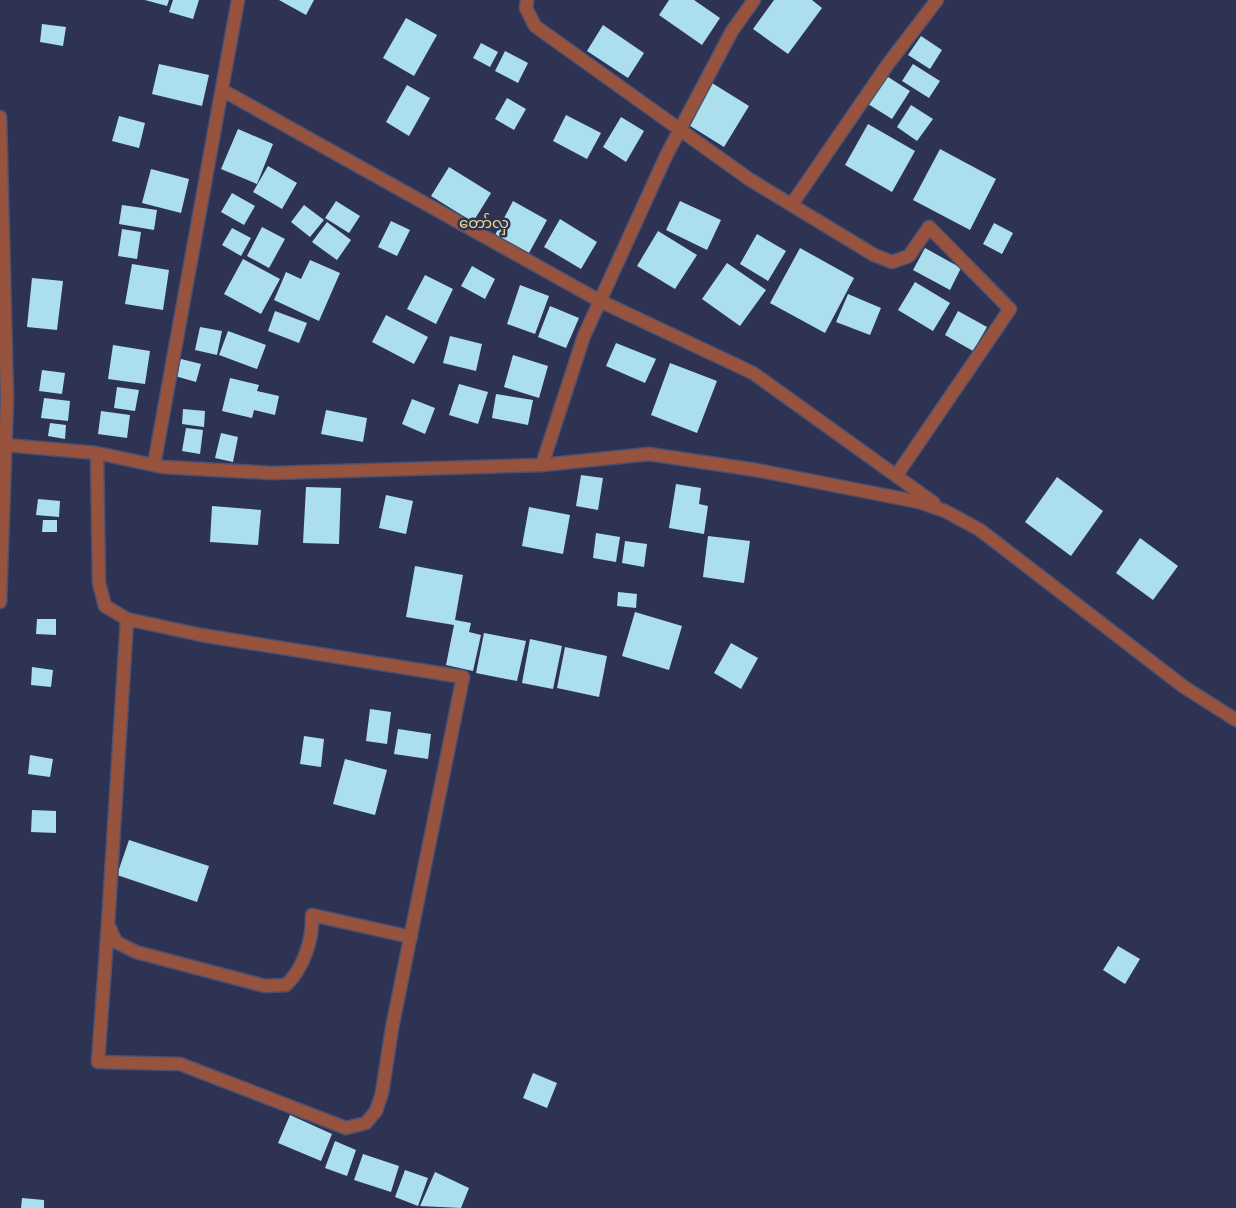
<svg xmlns="http://www.w3.org/2000/svg" width="1236" height="1208" viewBox="0 0 1236 1208" font-family="'Asap Condensed','Noto Sans Myanmar',sans-serif">
  <style>
    .building { fill: #acdfee }
    .lines { fill: none; stroke-linecap: round; stroke-linejoin: round }
    .minor-casing { stroke: #4d516f; stroke-width: 15 }
    .tertiary-casing { stroke: #4d516f; stroke-width: 15 }
    .minor { stroke: #98533e; stroke-width: 12 }
    .tertiary { stroke: #98533e; stroke-width: 12 }
    .labels { text-anchor: middle; stroke-width: 5; stroke-linejoin: round; paint-order: stroke }
    .quarter-label { font-size: 15px; fill: #ebdb8d; stroke: #2f3353 }
  </style>
  <rect width="100%" height="100%" fill="#2f3353"/>
  <!-- building -->
  <path class="building" d="M145 0H169L167 6Z
    M173 0H199L193 19 169 12Z
    M279 0H314L306 15Z
    M669 0H694L720 18 702 45 659 15Z
    M774 0H812L822 8 788 54 753 29Z
    M406 18 437 35 414 76 383 58Z
    M42 24 66 27 63 46 40 42Z
    M603 25 644 53 628 78 587 51Z
    M921 36 942 50 930 69 908 55Z
    M481 43 498 52 490 67 473 58Z
    M505 51 528 63 518 83 495 71Z
    M159 64 209 75 202 106 152 94Z
    M913 64 940 81 929 98 902 81Z
    M885 75 910 91 892 119 868 104Z
    M712 83 749 106 724 147 687 124Z
    M407 85 430 98 409 136 386 122Z
    M507 98 526 109 514 130 495 119Z
    M911 105 933 119 917 141 897 127Z
    M566 115 601 133 587 159 553 141Z
    M119 116 145 123 139 148 112 141Z
    M621 117 644 131 626 162 603 147Z
    M868 124 915 151 892 192 845 165Z
    M238 129 273 144 257 184 221 169Z
    M940 149 996 179 970 230 913 200Z
    M268 166 297 183 282 209 253 192Z
    M449 167 491 193 473 222 431 196Z
    M151 169 189 179 181 213 142 203Z
    M232 193 255 206 244 225 221 212Z
    M336 201 360 216 349 233 325 218Z
    M513 201 547 220 529 253 495 235Z
    M680 201 721 220 707 250 666 230Z
    M122 205 157 210 154 230 119 224Z
    M304 205 324 220 310 237 291 222Z
    M560 219 597 242 581 269 544 247Z
    M391 221 410 230 397 256 378 247Z
    M327 222 351 240 337 260 312 242Z
    M994 223 1013 233 1002 254 983 244Z
    M262 227 285 239 269 268 247 256Z
    M232 228 251 238 241 256 222 245Z
    M122 229 141 232 137 259 118 256Z
    M658 231 697 255 675 289 637 266Z
    M757 234 786 251 768 281 740 264Z
    M800 248 854 278 825 333 770 303Z
    M925 248 961 268 950 290 913 270Z
    M243 259 280 279 261 314 224 294Z
    M310 260 340 273 319 321 274 300 286 272 301 279Z
    M727 263 766 290 740 326 702 299Z
    M132 264 169 270 163 310 125 304Z
    M472 266 495 279 485 299 461 286Z
    M425 275 453 289 436 324 407 309Z
    M32 278 63 281 57 330 27 327Z
    M915 282 950 303 933 331 898 310Z
    M520 285 549 296 535 334 507 324Z
    M848 294 881 308 870 335 836 322Z
    M550 306 579 318 566 348 538 337Z
    M275 311 307 323 299 343 268 331Z
    M958 311 987 327 973 351 945 335Z
    M386 315 428 337 414 364 372 342Z
    M200 327 222 331 217 355 195 350Z
    M228 331 266 345 257 369 219 355Z
    M450 336 482 344 476 371 443 363Z
    M616 343 656 359 645 383 606 366Z
    M113 345 150 351 145 384 108 379Z
    M513 355 548 366 539 398 504 387Z
    M181 359 201 364 196 382 175 376Z
    M670 363 717 381 697 433 651 415Z
    M42 370 65 373 62 394 39 391Z
    M230 378 259 385 257 391 279 396 275 415 254 410 252 418 222 411Z
    M459 384 488 392 478 424 449 415Z
    M117 387 139 390 135 411 114 408Z
    M496 394 533 400 528 425 492 418Z
    M44 398 70 401 68 421 41 418Z
    M412 399 435 408 425 434 402 424Z
    M183 409 205 411 204 427 182 424Z
    M326 410 367 418 363 442 321 434Z
    M101 411 130 415 127 438 98 434Z
    M50 423 66 425 65 439 48 436Z
    M186 428 203 430 200 454 182 451Z
    M221 433 238 437 233 462 215 458Z
    M581 475 603 478 598 510 576 506Z
    M1057 477 1103 511 1071 556 1025 522Z
    M676 484 701 488 699 504 708 506 704 534 669 528Z
    M306 487 341 488 339 544 303 543Z
    M386 495 413 501 406 534 379 528Z
    M38 499 60 501 59 517 36 515Z
    M212 506 261 510 258 545 210 542Z
    M529 507 570 515 563 554 522 546Z
    M43 520H57V532H42Z
    M596 533 620 537 616 562 593 558Z
    M708 536 750 541 744 583 703 577Z
    M1140 538 1178 566 1153 600 1116 573Z
    M625 541 647 544 644 567 622 563Z
    M415 566 463 575 455 620 471 623 469 632 481 635 473 671 446 665 454 625 406 617Z
    M618 592 637 594 636 608 617 606Z
    M635 612 682 626 669 670 622 656Z
    M37 619H56V635L36 634Z
    M484 633 526 641 517 681 476 673Z
    M530 639 562 646 553 689 522 683Z
    M731 643 758 658 741 689 714 673Z
    M565 647 607 656 599 697 557 688Z
    M32 667 53 670 51 687 31 685Z
    M370 709 391 712 387 744 366 741Z
    M398 729 431 734 428 759 394 754Z
    M304 736 324 739 321 767 300 764Z
    M30 755 53 759 50 777 28 774Z
    M345 759 387 770 375 815 333 804Z
    M32 810 56 811V833L31 832Z
    M129 840 209 866 197 902 117 875Z
    M1118 946 1140 959 1125 984 1103 970Z
    M533 1073 557 1083 547 1108 523 1098Z
    M290 1115 332 1134 321 1161 278 1143Z
    M335 1141 356 1150 347 1176 325 1168Z
    M363 1154 399 1166 391 1192 354 1180Z
    M405 1170 428 1178 418 1206 395 1197Z
    M435 1172 469 1188 461 1208 420 1206Z
    M22 1198 44 1200V1208H21Z"/>
  <g class="lines">
    <!-- minor casing -->
    <g class="minor-casing">
      <path id="minor" d="M527 0 526 8 535 26 749 179 874 255 892 262 909 256 929 227 1010 309 896 476
        M222 90 600 301 753 373 934 503
        M792 204 888 64 937 0
        M5 445 97 453 163 467 272 473 542 465 649 454 756 470 919 502 945 511 980 530 1184 687 1236 720
        M97 453 99 583 105 606 127 619 201 635 463 677 392 1028 382 1093 376 1111 366 1123 346 1128 180 1064 98 1062 108 924
        M154 465 238 0
        M542 465 584 336 666 156 732 31 754 0
        M127 619 108 924 116 942 136 952 265 986 286 985C304 968 313 939 312 915L411 937"/>
    </g>
    <!-- tertiary casing -->
    <g class="tertiary-casing">
      <path id="tertiary" d="M0 117 7 398 0 602"/>
    </g>
    <!-- minor -->
    <use href="#minor" class="minor"/>
    <!-- tertiary -->
    <use href="#tertiary" class="tertiary"/>
  </g>
  <g class="labels">
    <!-- quarter labels -->
    <g class="quarter-label">
      <text x="484" y="228">တော်လှ</text>
    </g>
  </g>
</svg>
